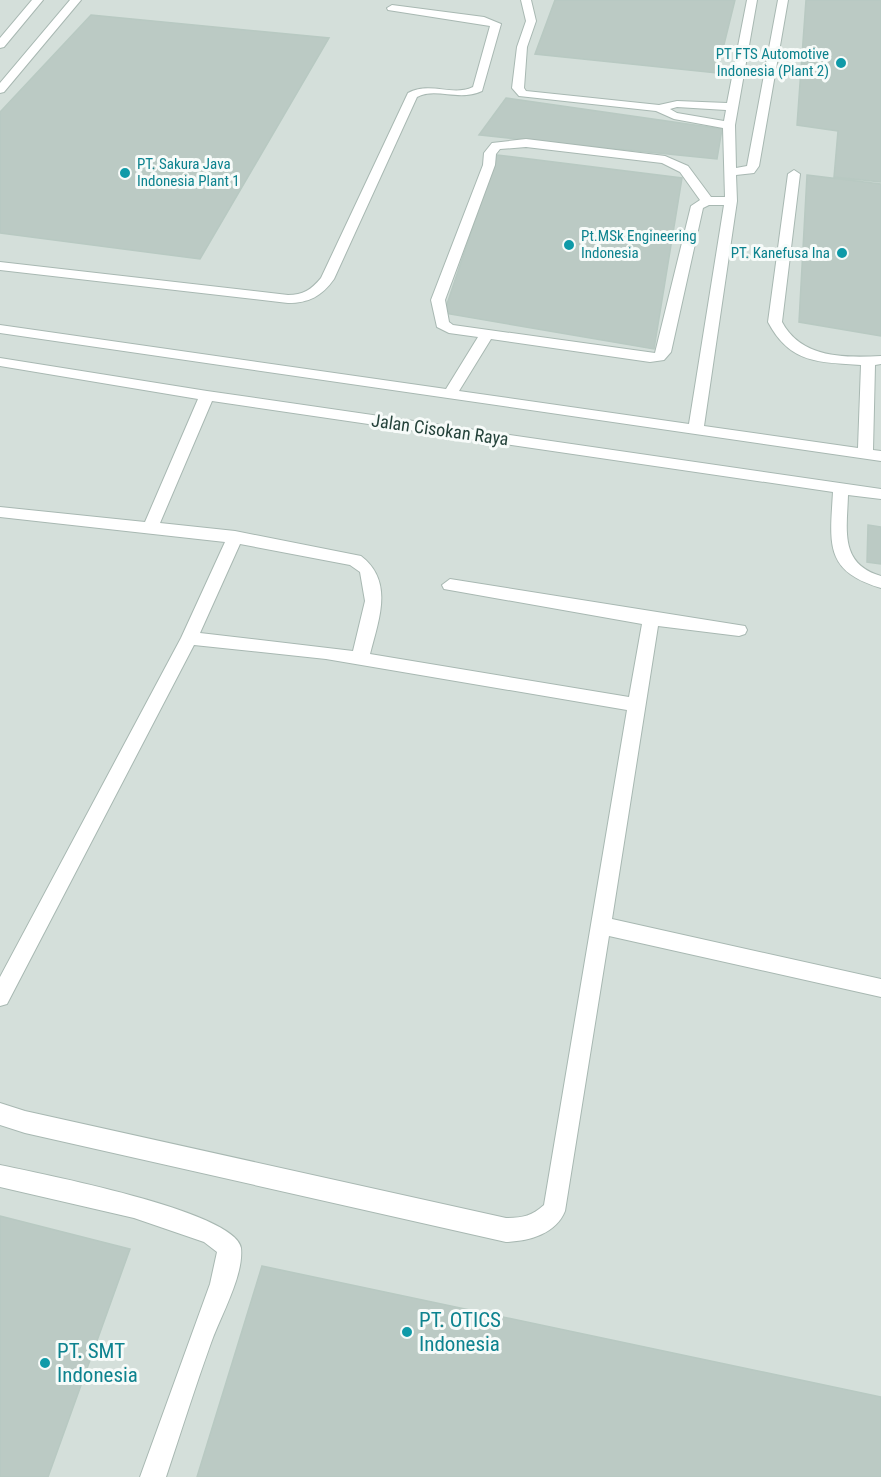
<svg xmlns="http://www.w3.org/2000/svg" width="881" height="1477" viewBox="0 0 881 1477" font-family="'Roboto Condensed',sans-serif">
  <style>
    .built { fill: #d4dfda }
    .building { fill: #bbcac4; stroke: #b8c9c2; stroke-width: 1.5 }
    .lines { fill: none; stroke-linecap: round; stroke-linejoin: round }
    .minor-casing { stroke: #a8b8b2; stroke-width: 2 }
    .minor { fill: #fff; fill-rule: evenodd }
    .culture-dot { fill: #0f9aa8; stroke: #f7fbf9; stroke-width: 2 }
    .labels { text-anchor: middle; stroke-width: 6; stroke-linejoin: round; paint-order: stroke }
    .far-culture-label { font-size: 15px; fill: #0d838f; stroke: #f7fbf9; text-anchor: end }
    .street-label { font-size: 18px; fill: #24423a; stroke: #f7fbf9 }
    .near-culture-label { font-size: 21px; fill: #0d838f; stroke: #f7fbf9; text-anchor: start }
  </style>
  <rect width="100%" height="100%" fill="#e6efeb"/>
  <!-- built -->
  <path class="built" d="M0 0H881V1477H0Z"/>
  <!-- building -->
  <path class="building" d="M555 0H735L717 73 535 54Z
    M806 0H881V182L834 177 838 131 797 125Z
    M91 15 329 38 200 259 0 233V112Z
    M506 98 722 129 717 159 479 135Z
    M497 155 682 178 654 349 444 313Z
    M807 175 881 184V336L799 322Z
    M868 525 881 527V564L867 562Z
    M0 1216 130 1249 48 1477H0Z
    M262 1266 881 1397V1477H197Z"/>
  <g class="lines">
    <!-- minor casing -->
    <g class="minor-casing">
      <path id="minor" d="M32 0H43L4 47 0 48V38Z
        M70 0H81L4 92 0 93V83Z
        M521 0H531L536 21 527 47 524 88 526 91 659 105 677 101 727 103 747 0H757L735 125 736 168 747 166 778 0H788L759 166 754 173 736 175 737 201 704 426 858 448 861 365C819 362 790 364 768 322L788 174 794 170 800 174 782 322C801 358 844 358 881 356V364L875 365 873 450 881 451V461L0 333V325L446 389 478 337 449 333 437 327 431 300 483 165 484 153 492 143 526 139 665 156 688 166 711 197H725L723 128 674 119 656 111 519 96 512 88 517 47 526 21ZM677 107 726 110 724 121 677 113 670 109ZM526 147 662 163 680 172 700 200 691 206 655 353 453 325 449 322 445 300 495 165 496 154 500 149ZM709 205H724L689 424 459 391 491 339 650 362 664 360 671 352 703 208Z
        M392 5 484 17 501 24 482 91C459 102 436 87 417 97L334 279C322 296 309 303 288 303L0 270V262L288 295C303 295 311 290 321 278L408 93C430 81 452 97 473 87L490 26 388 10 387 8Z
        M0 358 207 391 881 489V499L848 495C847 530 839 564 881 576V588C824 571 830 544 833 492L212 401 160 523 235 531 361 556C394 581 379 619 370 654L629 697 642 624 444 589 442 585 450 579 745 626 747 630 745 634 739 636 658 626 612 919 881 979V997L609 936 565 1211C556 1234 529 1241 506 1242L25 1133 0 1125V1103L25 1111 506 1218C522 1218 532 1216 544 1205L627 710 326 659 194 645 7 1004 0 1006V977L181 638 225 542 0 517V507L145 522 198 399 0 366ZM240 544 350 565 360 572 365 601 353 651 200 633Z
        M0 1165C37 1173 236 1211 241 1248 244 1276 220 1317 211 1343 195 1387 181 1432 166 1477H140L210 1284 217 1252 204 1242 134 1218 0 1187Z"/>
    </g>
    <!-- minor -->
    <use href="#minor" class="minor"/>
  </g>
  <!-- markers -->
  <g class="culture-dot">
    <circle cx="841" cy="63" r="6"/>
    <circle cx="125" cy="173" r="6"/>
    <circle cx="569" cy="245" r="6"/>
    <circle cx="842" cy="253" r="6"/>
    <circle cx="407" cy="1332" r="6"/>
    <circle cx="45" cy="1363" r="6"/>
  </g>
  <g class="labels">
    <!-- far-culture labels -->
    <g class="far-culture-label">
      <text x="829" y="59">PT FTS Automotive<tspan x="829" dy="17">Indonesia (Plant 2)</tspan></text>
      <text x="137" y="169" text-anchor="start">PT. Sakura Java<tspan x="137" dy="17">Indonesia Plant 1</tspan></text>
      <text x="581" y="241" text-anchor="start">Pt.MSk Engineering<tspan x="581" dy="17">Indonesia</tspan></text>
      <text x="830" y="258">PT. Kanefusa Ina</text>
    </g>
    <!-- street labels -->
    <g class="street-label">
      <text transform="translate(440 430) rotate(8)" y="6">Jalan Cisokan Raya</text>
    </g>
    <!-- near-culture labels -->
    <g class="near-culture-label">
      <text x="419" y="1327">PT. OTICS<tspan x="419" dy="24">Indonesia</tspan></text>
      <text x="57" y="1358">PT. SMT<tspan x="57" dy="24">Indonesia</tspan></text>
    </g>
  </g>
</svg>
